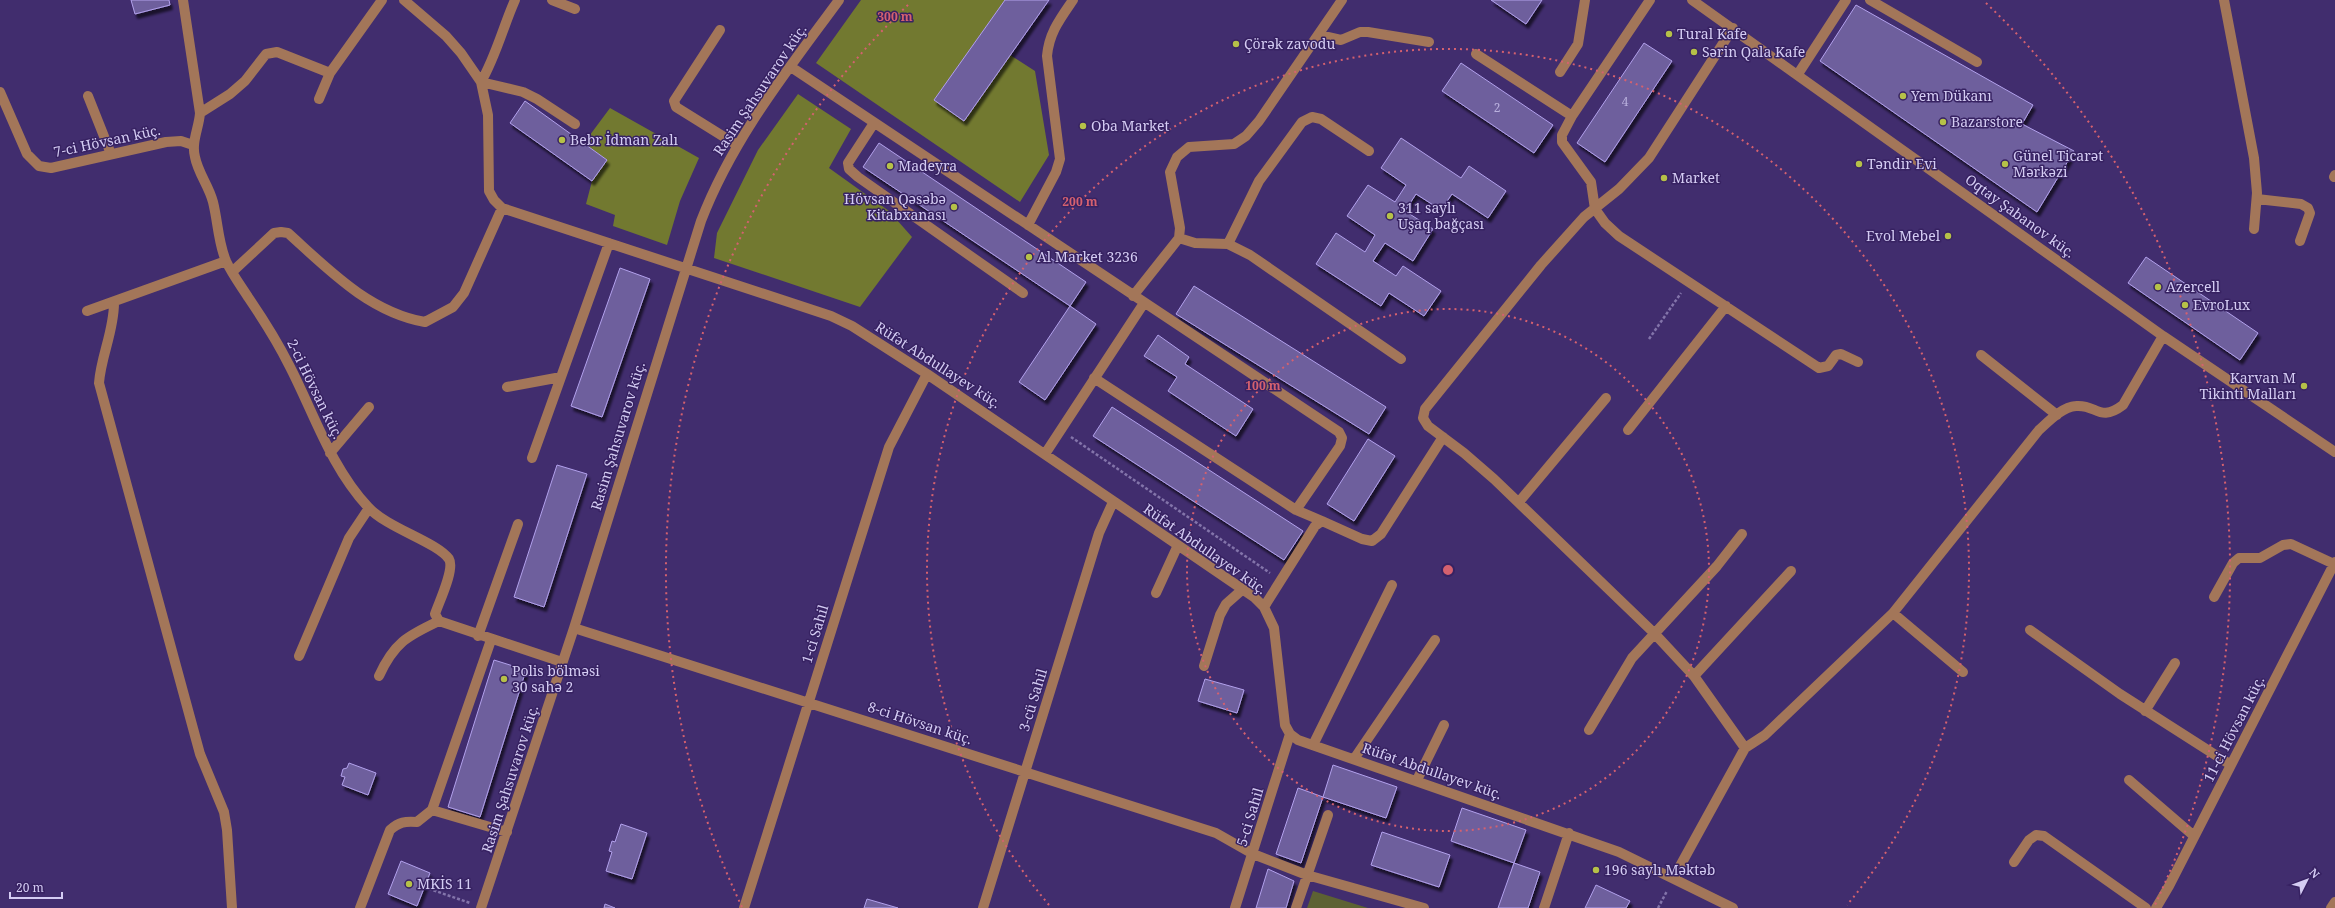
<svg xmlns="http://www.w3.org/2000/svg" width="2335" height="908" viewBox="0 0 2335 908" font-family="'Noto Serif',serif">
  <style>
    .green { fill: #5d6233 }
    .forest { fill: #727930 }
    .building { fill: #6e5f9d; stroke: #b2a1ec; filter: url(#shadow) }
    .lines { fill: none; stroke-linecap: round; stroke-linejoin: round }
    .path { stroke: #8374aa; stroke-width: 2.5; stroke-dasharray: 3 2; stroke-linecap: butt }
    .minor { stroke: #a37659; stroke-width: 10 }
    .ring { fill: none; stroke: #d5616f; stroke-width: 2; stroke-dasharray: 2 4 }
    .poi-dot { fill: #b6c148; stroke: #372262; stroke-width: 1.5 }
    .labels { text-anchor: middle; stroke-width: 3; stroke-linejoin: round; paint-order: stroke }
    .number-label { font-size: 12px; fill: #bab1de }
    .poi-label { font-size: 14px; fill: #d4ccf3; stroke: #372262; text-anchor: start }
    .street-label { font-size: 14px; fill: #d4ccf3; stroke: #372262 }
    .centre { fill: #d5616f; stroke: #372262; stroke-width: 2 }
    .ring-label { font-size: 12px; text-anchor: middle; font-weight: bold; fill: #d5616f; stroke: #372262; stroke-width: 3; stroke-linejoin: round; paint-order: stroke }
  </style>
  <defs>
    <filter id="shadow"><feDropShadow dx="2.5" dy="4.5" stdDeviation="1" flood-color="#0009"/></filter>
  </defs>
  <rect width="100%" height="100%" fill="#412d6e"/>
  <!-- green -->
  <path class="green" d="M1313 891 1368 908H1307Z"/>
  <!-- forest -->
  <path class="forest" d="M861 0H1005L934 100 964 121 1010 55 1035 71 1049 155 1020 202 816 63Z
    M798 94 851 129 829 168 889 211 912 237 860 307 714 258 717 233 758 150Z
    M610 108 699 158 680 201 667 245 613 226 615 215 586 204 592 181 607 160 584 143Z"/>
  <!-- building -->
  <path class="building" d="M131 0H169L170 5 135 14Z
    M1005 0H1049L964 121 934 100Z
    M1491 0H1542L1526 24Z
    M1856 5 2033 105 2022 124 2074 151 2037 212 1820 61Z
    M1644 43 1672 61 1605 162 1577 143Z
    M1461 63 1553 125 1534 153 1442 91Z
    M525 101 607 160 592 181 510 123Z
    M1401 138 1461 178 1469 166 1506 191 1488 218 1452 194 1441 210 1416 194 1405 211 1433 229 1413 261 1385 243 1373 261 1396 276 1403 266 1441 291 1424 316 1389 293 1381 306 1316 264 1336 233 1365 252 1375 235 1347 216 1368 185 1395 202 1406 185 1381 168Z
    M879 143 1086 282 1070 306 863 167Z
    M2146 257 2258 333 2240 360 2128 283Z
    M620 268 650 279 602 417 571 406Z
    M1194 286 1386 407 1369 434 1176 314Z
    M1070 306 1096 324 1045 400 1019 382Z
    M1158 335 1189 357 1185 364 1253 409 1236 436 1168 391 1177 377 1144 356Z
    M1112 407 1303 531 1284 560 1093 436Z
    M1368 439 1395 456 1354 521 1327 504Z
    M557 465 587 474 544 607 514 597Z
    M494 660 526 670 480 817 448 807Z
    M1205 679 1244 690 1237 713 1198 701Z
    M349 763 376 773 368 795 342 785 345 777 341 776 343 769 347 768Z
    M1333 765 1397 787 1386 818 1323 797Z
    M1298 788 1323 797 1301 863 1276 854Z
    M1462 808 1526 830 1514 863 1451 841Z
    M621 824 647 833 632 879 606 871 612 852 609 851 612 841 615 842Z
    M1382 832 1450 855 1439 887 1371 865Z
    M401 861 430 873 417 906 388 894Z
    M1514 863 1540 872 1528 908H1498Z
    M1268 869 1294 881 1286 908H1256Z
    M1596 885 1630 901 1626 908H1585Z
    M867 899 898 908H864Z
    M605 904 615 908H604Z"/>
  <g class="lines">
    <!-- path -->
    <path class="path" d="M1649 339 1681 293
      M1071 437 1270 573
      M424 887 470 903
      M1658 908 1667 891"/>
    <!-- minor -->
    <path class="minor" d="M183 0 200 113C199 128 191 142 195 157 198 173 209 186 213 202 218 222 218 242 226 261 232 274 241 286 248 297 263 319 277 341 289 365 314 413 330 466 368 507 387 528 437 542 449 559 455 569 439 602 435 614L439 621 562 662
      M404 0 446 36 461 53 481 82 488 115 489 191 494 200 502 208 831 316 852 326 927 374 1254 597 1264 607 1274 628 1285 725 1290 734 1298 740 1619 852 1733 908
      M515 0C503 27 496 56 481 82L523 92 537 99 575 124
      M552 0 575 9
      M1650 0 1572 116 1562 135V142L1591 182 1595 209 1605 223 1619 236 1819 368 1828 366 1836 355 1841 354 1858 362
      M1692 0 2163 336 2335 452
      M1870 0 1977 62
      M2224 0 2254 158 2257 193 2254 229
      M720 30 674 101 676 107 737 145
      M1319 35 1341 40 1360 32H1368L1429 42
      M1476 54 1572 116
      M791 67 1339 432 1342 438 1340 446 1296 510 1094 378
      M1560 72 1578 44 1585 0
      M1798 74 1846 0
      M0 92 27 154 39 166 51 168 166 142 181 141 193 145
      M88 96 111 154
      M319 99 330 73 382 0
      M200 113 230 94 245 81 266 54 277 52 330 73
      M874 123 848 163 849 169 858 177 1023 293
      M2334 177 2335 175
      M2257 199 2301 204 2308 208 2310 213 2300 241
      M1028 225 1056 172 1060 159 1047 56C1049 33 1060 19 1073 0
      M1179 238 1195 243 1228 244 1250 255 1401 359
      M1228 244 1259 181 1302 122 1312 117 1321 119 1369 151
      M232 272 274 233 281 232 288 233C329 270 369 312 425 322L453 307 464 293 502 208
      M1133 296 1179 238 1180 228 1170 172 1177 157 1189 147 1234 144 1246 136 1259 121 1342 0
      M114 303C114 331 101 356 99 383L200 754 224 812 227 830 232 908
      M87 311 226 261
      M1981 355 2057 415
      M507 387 561 377
      M1628 430 1726 306
      M330 453 369 407
      M1045 454 1144 303
      M532 458 609 243
      M1519 502 1606 398
      M1296 510 1322 521
      M1156 593 1178 545
      M2214 597 2233 563 2239 558H2260L2283 545 2291 544 2334 564
      M1264 607 1315 526 1322 521 1362 539 1372 541 1381 534 1443 437
      M1893 613 1963 672
      M574 628 1216 833 1253 854 1307 875 1424 908
      M2030 630 2120 694 2231 765
      M478 636 518 524
      M299 656 349 538 369 508
      M1204 666 1220 615 1226 604 1243 589
      M379 676C394 643 407 636 439 621
      M1694 676 1791 571
      M2145 711 2175 663
      M1589 730 1632 658 1717 566 1742 534
      M1313 745 1392 585
      M1745 748 1765 735 1893 613 2039 430C2049 421 2062 407 2076 406 2097 404 2099 423 2123 405L2163 336
      M1354 759 1435 640
      M1417 780 1444 725
      M2129 780 2194 836
      M432 810 491 640
      M2014 862 2029 840 2036 835 2044 836 2146 908
      M1674 877 1745 748 1694 676 1654 633 1494 479 1464 453 1428 426 1423 418 1425 409 1541 265 1584 217 1619 189 1649 158 1733 28
      M360 908 390 830C399 822 405 821 417 822L432 810 507 832
      M481 908 574 628 701 221C733 138 787 71 839 0
      M744 908 889 447 927 374
      M983 908 1099 533 1113 502
      M1235 908 1290 734
      M1296 908 1328 815
      M1544 908 1569 833
      M2156 908 2169 886 2335 562
      M2331 908 2335 902"/>
  </g>
  <!-- distance rings -->
  <g class="ring">
    <circle cx="1448" cy="570" r="261"/>
    <path d="M1049 905A521 521 0 1 1 1847 905"/>
    <path d="M742 907A782 782 0 0 1 910 3M1986 3A782 782 0 0 1 2154 907"/>
  </g>
  <!-- markers -->
  <g class="poi-dot">
    <circle cx="1669" cy="34" r="4"/>
    <circle cx="1236" cy="44" r="4"/>
    <circle cx="1694" cy="52" r="4"/>
    <circle cx="1903" cy="96" r="4"/>
    <circle cx="1943" cy="122" r="4"/>
    <circle cx="1083" cy="126" r="4"/>
    <circle cx="562" cy="140" r="4"/>
    <circle cx="1859" cy="164" r="4"/>
    <circle cx="2005" cy="164" r="4"/>
    <circle cx="890" cy="166" r="4"/>
    <circle cx="1664" cy="178" r="4"/>
    <circle cx="954" cy="207" r="4"/>
    <circle cx="1390" cy="216" r="4"/>
    <circle cx="1948" cy="236" r="4"/>
    <circle cx="1029" cy="257" r="4"/>
    <circle cx="2158" cy="287" r="4"/>
    <circle cx="2185" cy="305" r="4"/>
    <circle cx="2304" cy="386" r="4"/>
    <circle cx="504" cy="679" r="4"/>
    <circle cx="1596" cy="870" r="4"/>
    <circle cx="409" cy="884" r="4"/>
  </g>
  <g class="labels">
    <!-- number labels -->
    <g class="number-label">
      <text x="1625" y="106">4</text>
      <text x="1497" y="112">2</text>
    </g>
    <!-- poi labels -->
    <g class="poi-label">
      <text x="1677" y="39">Tural Kafe</text>
      <text x="1244" y="49">Çörək zavodu</text>
      <text x="1702" y="57">Sərin Qala Kafe</text>
      <text x="1911" y="101">Yem Dükanı</text>
      <text x="1951" y="127">Bazarstore</text>
      <text x="1091" y="131">Oba Market</text>
      <text x="570" y="145">Bebr İdman Zalı</text>
      <text x="2013" y="161">Günel Ticarət<tspan x="2013" dy="16">Mərkəzi</tspan></text>
      <text x="1867" y="169">Təndir Evi</text>
      <text x="898" y="171">Madeyra</text>
      <text x="1672" y="183">Market</text>
      <text x="946" y="204" text-anchor="end">Hövsan Qəsəbə<tspan x="946" dy="16">Kitabxanası</tspan></text>
      <text x="1398" y="213">311 saylı<tspan x="1398" dy="16">Uşaq bağçası</tspan></text>
      <text x="1940" y="241" text-anchor="end">Evol Mebel</text>
      <text x="1037" y="262">Al Market 3236</text>
      <text x="2166" y="292">Azercell</text>
      <text x="2193" y="310">EvroLux</text>
      <text x="2296" y="383" text-anchor="end">Karvan M<tspan x="2296" dy="16">Tikinti Malları</tspan></text>
      <text x="512" y="676">Polis bölməsi<tspan x="512" dy="16">30 sahə 2</tspan></text>
      <text x="1604" y="875">196 saylı Məktəb</text>
      <text x="417" y="889">MKİS 11</text>
    </g>
    <!-- street labels -->
    <g class="street-label">
      <text transform="translate(760 90) rotate(-56)" y="5">Rasim Şahsuvarov küç.</text>
      <text transform="translate(107 141) rotate(-12)" y="5">7-ci Hövsan küç.</text>
      <text transform="translate(2020 216) rotate(36)" y="5">Oqtay Şabanov küç.</text>
      <text transform="translate(938 365) rotate(33)" y="5">Rüfət Abdullayev küç.</text>
      <text transform="translate(315 389) rotate(64)" y="5">2-ci Hövsan küç.</text>
      <text transform="translate(618 436) rotate(-73)" y="5">Rasim Şahsuvarov küç.</text>
      <text transform="translate(1205 549) rotate(35)" y="5">Rüfət Abdullayev küç.</text>
      <text transform="translate(815 634) rotate(-73)" y="5">1-ci Sahil</text>
      <text transform="translate(1033 700) rotate(-73)" y="5">3-cü Sahil</text>
      <text transform="translate(920 723) rotate(18)" y="5">8-ci Hövsan küç.</text>
      <text transform="translate(2234 729) rotate(-63)" y="5">11-ci Hövsan küç.</text>
      <text transform="translate(1432 771) rotate(19)" y="5">Rüfət Abdullayev küç.</text>
      <text transform="translate(510 779) rotate(-72)" y="5">Rasim Şahsuvarov küç.</text>
      <text transform="translate(1250 817) rotate(-73)" y="5">5-ci Sahil</text>
    </g>
  </g>
  <circle cx="1448" cy="570" r="6" class="centre"/>
  <g class="ring-label">
    <text x="895" y="21">300 m</text>
    <text x="1080" y="206">200 m</text>
    <text x="1263" y="390">100 m</text>
  </g>
  <!-- north arrow -->
  <g transform="translate(2307 880) rotate(48)" stroke="#372262" stroke-width="3" paint-order="stroke">
  <path d="M0-3L7 15L0 10L-7 15Z" fill="#d4ccf3"/>
  <text y="-6" font-size="11" font-weight="bold" text-anchor="middle" fill="#d4ccf3">N</text>
  </g>
  <!-- scale -->
  <path d="M10 892v6h52v-6" fill="none" stroke="#d4ccf3" stroke-width="2"/>
  <text x="16" y="892" font-size="12" fill="#d4ccf3" stroke="#372262" stroke-width="3" paint-order="stroke">20 m</text>
</svg>
